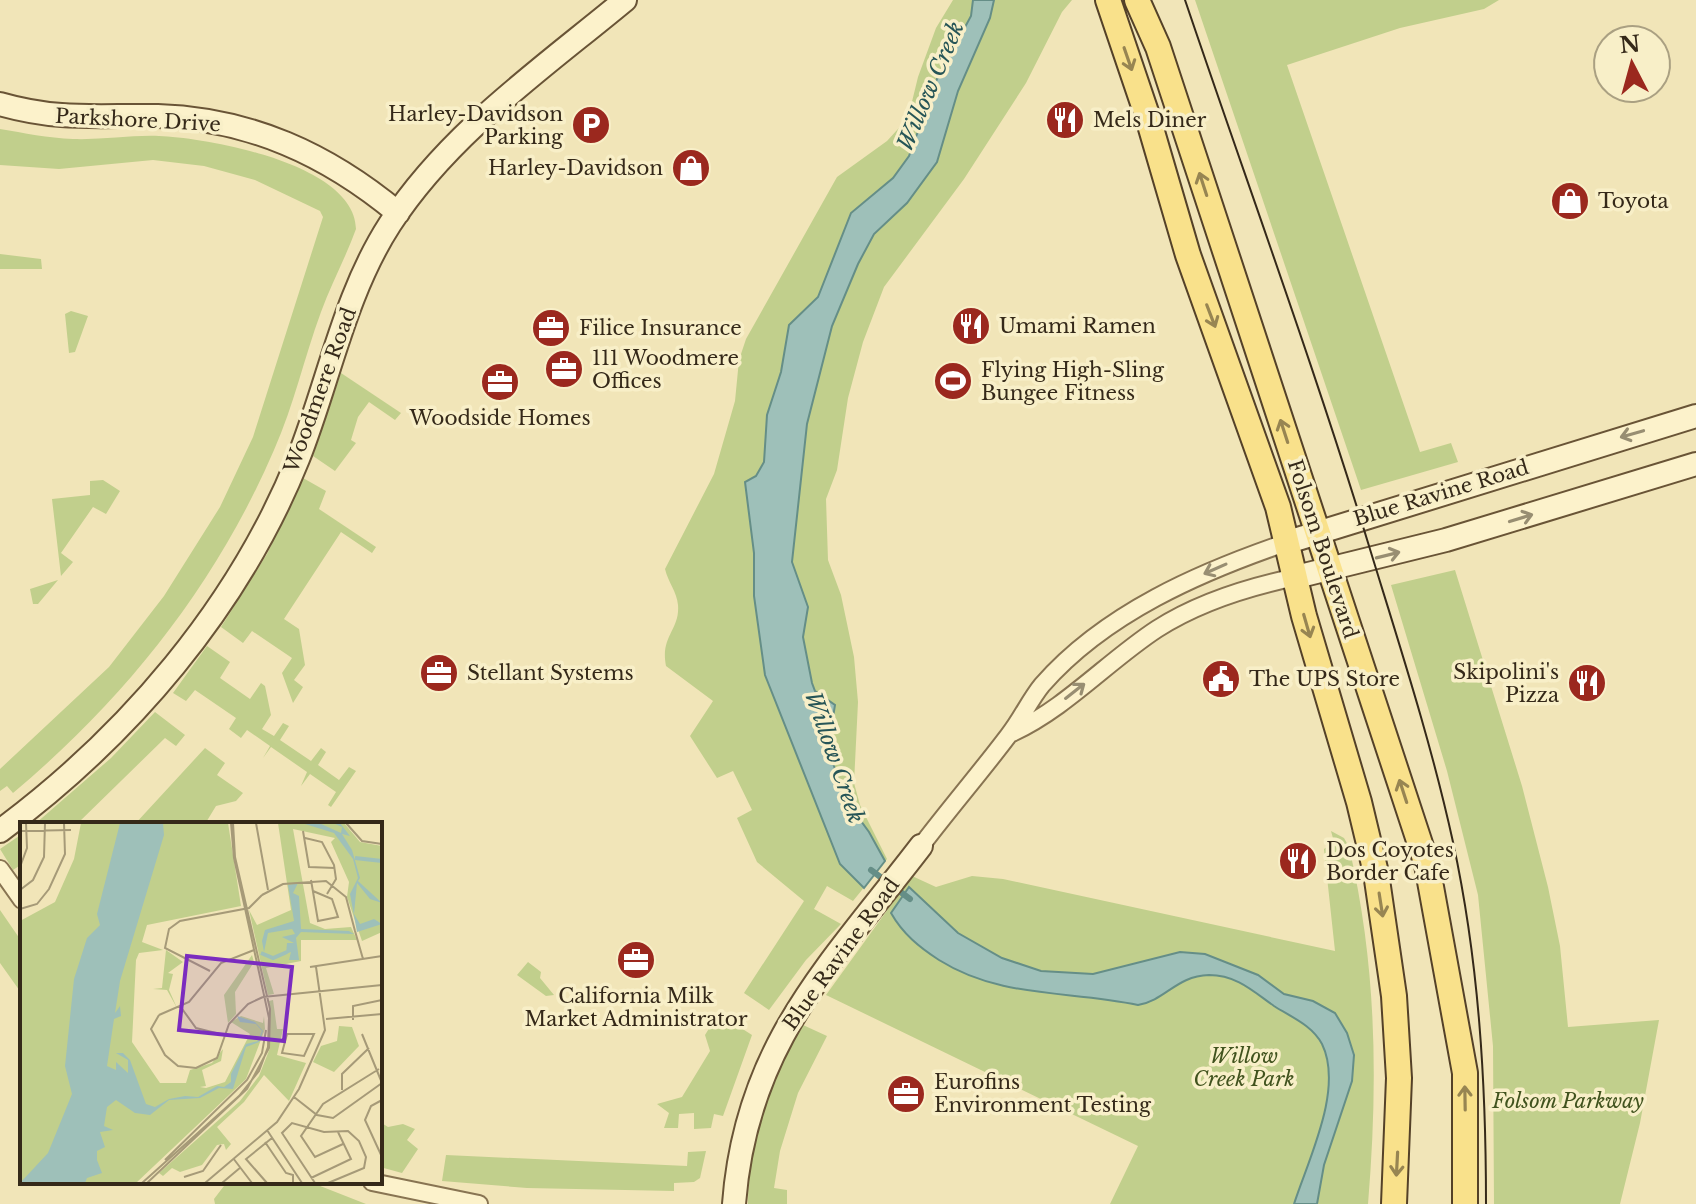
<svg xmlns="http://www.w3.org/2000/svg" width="1696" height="1204" viewBox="0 0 1696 1204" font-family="'Libre Baskerville',serif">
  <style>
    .green { fill: #c1cf8c }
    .water { fill: #9ec0b9; stroke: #658e87; stroke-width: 2 }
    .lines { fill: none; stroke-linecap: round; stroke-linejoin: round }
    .stream { stroke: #658e87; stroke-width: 6 }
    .street-casing { stroke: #887452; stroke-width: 20 }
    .secondary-casing { stroke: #695436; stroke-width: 26 }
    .primary-casing { stroke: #544128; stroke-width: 28 }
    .street { stroke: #fcf2cb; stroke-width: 16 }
    .secondary { stroke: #fcf2cb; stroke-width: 22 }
    .primary { stroke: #f9e18b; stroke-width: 24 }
    .tram { stroke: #352919; stroke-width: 2 }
    .oneway { stroke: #978552 }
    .oneway2 { stroke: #988e72 }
    .labels { text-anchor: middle; stroke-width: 7; stroke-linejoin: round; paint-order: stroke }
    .poi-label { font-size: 20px; fill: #352919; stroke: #f8efc8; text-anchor: start }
    .street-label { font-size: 20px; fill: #352919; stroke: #f8efc8 }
    .park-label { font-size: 20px; font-style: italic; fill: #41531e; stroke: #f8efc8 }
    .water-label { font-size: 22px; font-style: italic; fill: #265557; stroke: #f8efc8 }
    .inset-river { fill: none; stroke: #9ec0b9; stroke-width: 4 }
    .inset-road { fill: none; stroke: #a69a78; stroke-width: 2 }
    .view { fill: #7b2cbf; fill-opacity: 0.15; stroke: #7b2cbf; stroke-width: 4 }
    .inset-edge { fill: none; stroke: #352919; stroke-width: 4 }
  </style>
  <rect width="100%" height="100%" fill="#f1e5b8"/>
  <!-- green -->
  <path class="green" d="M953 0H1072L1062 12 1026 83 964 179 884 287 863 342 848 398 837 470 826 499 828 560 841 595 854 657 858 702 854 783 860 805 887 859 853 901 827 886 814 909 841 924 806 960 769 1010 744 993 804 901 757 862 737 818 752 810 733 771 717 778 690 736 713 701 666 666C660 636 680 630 678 605 677 592 668 582 665 569L714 474 735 401 739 360 746 339 837 177 887 141 908 118 918 77 936 28Z
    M1195 0H1499L1484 9 1400 28 1287 65 1420 452 1451 443 1458 462 1361 490Z
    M0 129C24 133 48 138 73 139 102 140 130 135 159 136 209 138 355 164 356 229 346 257 331 284 321 312 304 358 294 405 274 450 216 585 125 699 13 793L7 786 0 791V769L109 667 164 596 220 507 253 437 323 217 320 211 255 180 204 166 153 160 59 169 0 165Z
    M0 254 41 259 42 269H0Z
    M71 311 88 316 75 352 69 353 65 314Z
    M341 373 401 413 395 420 369 402 358 417 351 440 356 443 335 471 313 456Z
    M303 478 326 491 319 509 376 547 372 553 341 532 284 619 299 629 305 665 294 680 303 687 293 703 282 673 292 658 252 631 243 643 221 627 267 554Z
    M103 480 120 491 106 514 93 507 61 553 73 562 61 576 52 499 90 495V481Z
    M1455 570 1522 786 1548 887 1560 946 1568 1027 1659 1020 1640 1123 1620 1204H1494L1493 1046 1478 895 1447 771 1391 585Z
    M58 580 38 604H33L30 589Z
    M207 646 230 662 220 678 250 699 261 683 265 686 271 715 262 729 274 736 283 723 289 726 280 740 311 761 321 748 326 752 318 765 339 780 349 767 356 771 331 807 328 805 336 792 310 774 301 786 307 772 271 747 263 758 270 746 247 730 241 738 229 729 236 718 195 690 186 701 173 693Z
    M155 712 185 735 176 746 165 738 77 824H35L111 758Z
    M205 748 225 763 217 775 243 793 236 801 216 806 205 824H135Z
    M1331 831 1344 838 1349 847C1377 966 1378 1084 1368 1204H1110L1138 1146 826 995 912 876 936 887 972 876 1003 879 1335 951 1324 849 1334 842Z
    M22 834V864L13 870 0 849Z
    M0 910 22 942V994L0 963Z
    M528 962 541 972 540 978 554 995 546 996 517 975Z
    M727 1019 752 1035 723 1116 714 1114 711 1128 694 1129V1113L679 1114 678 1128H664L669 1113 657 1104 682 1097 710 1051 705 1035 713 1022 721 1027Z
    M803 1025 827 1036 798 1093 780 1151 774 1188 787 1190V1204H748C748 1140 768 1079 803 1025Z
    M380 1122 388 1127 403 1124 415 1129 407 1140 418 1149 402 1173 380 1167Z
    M706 1151 700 1178 694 1182 674 1183V1191L527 1188 442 1181 446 1155 687 1166 688 1152Z
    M227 1182H310L366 1204H215L214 1199Z"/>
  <!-- water -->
  <path class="water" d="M973 0H994L990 18 958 91 937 162 907 203 874 234 858 264 832 326 807 424 792 562 808 607 803 637 812 683 815 691 835 705 828 748 845 799 869 832 885 861 864 888 840 864 765 675 754 596V553L745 482 756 476 764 462 767 415 781 372 789 325 818 297 851 213 893 178 909 156 937 79 971 16Z
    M909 887 958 933 1002 958 1041 971 1093 974 1180 952 1205 954 1258 975 1284 994 1313 1001 1335 1013 1347 1033 1354 1055 1352 1081 1324 1165 1317 1204H1294C1308 1160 1344 1089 1322 1044 1312 1025 1291 1017 1274 1006 1254 992 1237 975 1209 975 1176 976 1166 1000 1138 1005 1069 990 1001 999 939 960 919 947 903 934 891 913Z"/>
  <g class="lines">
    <!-- stream -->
    <path class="stream" d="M871 870 910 899"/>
    <!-- street casing -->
    <g class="street-casing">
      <path id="street" d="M1012 733C1066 708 1108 661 1157 629 1199 602 1248 587 1296 577
        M921 846C949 809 980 773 1008 736 1021 720 1029 701 1042 685 1105 613 1200 572 1288 542
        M0 869 22 900
        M372 1182 479 1204"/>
    </g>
    <!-- secondary casing -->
    <g class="secondary-casing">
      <path id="secondary" d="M0 104C59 121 99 115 158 116 250 119 327 154 398 213
        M1288 542 1696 416
        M1296 577 1446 540 1696 464
        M0 831C128 736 238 608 298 459 329 381 344 295 390 224 449 133 543 68 625 0
        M734 1204C746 1045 829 966 921 846"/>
    </g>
    <!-- primary casing -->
    <g class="primary-casing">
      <path id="primary" d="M1108 0 1148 118 1188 255 1278 507 1304 616 1359 802 1376 873 1394 996 1399 1078 1394 1204
        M1137 0 1158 47 1427 865 1465 1073V1204"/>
    </g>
    <!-- street -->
    <use href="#street" class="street"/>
    <!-- secondary -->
    <use href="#secondary" class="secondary"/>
    <!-- primary -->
    <use href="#primary" class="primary"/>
    <!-- tram -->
    <path class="tram" d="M1185 0C1248 186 1316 371 1373 559 1402 653 1432 746 1453 842 1479 962 1486 1083 1486 1204"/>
  </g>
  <!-- one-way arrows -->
  <defs><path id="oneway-shaft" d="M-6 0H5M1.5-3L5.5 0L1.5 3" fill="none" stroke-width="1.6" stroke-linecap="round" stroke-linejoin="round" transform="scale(2)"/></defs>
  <g class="oneway">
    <use href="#oneway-shaft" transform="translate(1128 59) rotate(71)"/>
    <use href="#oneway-shaft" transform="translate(1203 184) rotate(-108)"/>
    <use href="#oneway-shaft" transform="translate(1211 316) rotate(69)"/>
    <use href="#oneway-shaft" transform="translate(1284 431) rotate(-108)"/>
    <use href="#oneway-shaft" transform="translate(1307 626) rotate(74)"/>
    <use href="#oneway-shaft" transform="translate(1403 791) rotate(-108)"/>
    <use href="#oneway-shaft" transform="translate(1381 905) rotate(81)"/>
    <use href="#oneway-shaft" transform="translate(1465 1098) rotate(-91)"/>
    <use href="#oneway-shaft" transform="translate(1397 1164) rotate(93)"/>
  </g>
  <g class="oneway2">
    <use href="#oneway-shaft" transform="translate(1632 434) rotate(164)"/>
    <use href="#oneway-shaft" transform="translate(1521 518) rotate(-17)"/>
    <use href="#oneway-shaft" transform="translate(1388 555) rotate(-14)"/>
    <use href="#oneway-shaft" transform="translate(1215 569) rotate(156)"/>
    <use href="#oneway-shaft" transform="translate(1075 691) rotate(-38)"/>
  </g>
  <!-- icons -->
  <defs>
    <g id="restaurant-disc" transform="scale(2)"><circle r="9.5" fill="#9b281e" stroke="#f8efc8"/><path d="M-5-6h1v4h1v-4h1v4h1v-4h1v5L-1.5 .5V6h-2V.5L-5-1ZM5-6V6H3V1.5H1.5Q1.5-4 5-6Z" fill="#fff"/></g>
    <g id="parking-disc" transform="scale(2)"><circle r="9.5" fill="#9b281e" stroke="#f8efc8"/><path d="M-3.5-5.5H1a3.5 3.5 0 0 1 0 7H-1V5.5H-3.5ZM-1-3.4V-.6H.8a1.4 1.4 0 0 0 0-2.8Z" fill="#fff"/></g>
    <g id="shop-disc" transform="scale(2)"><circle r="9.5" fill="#9b281e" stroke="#f8efc8"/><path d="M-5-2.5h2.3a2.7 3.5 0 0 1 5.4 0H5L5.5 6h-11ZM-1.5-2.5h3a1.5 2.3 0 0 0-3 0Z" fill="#fff"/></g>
    <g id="office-disc" transform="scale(2)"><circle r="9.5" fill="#9b281e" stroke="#f8efc8"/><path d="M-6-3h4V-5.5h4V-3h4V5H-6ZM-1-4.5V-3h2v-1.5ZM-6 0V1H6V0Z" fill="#fff"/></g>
    <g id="stadium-disc" transform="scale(2)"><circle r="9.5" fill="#9b281e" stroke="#f8efc8"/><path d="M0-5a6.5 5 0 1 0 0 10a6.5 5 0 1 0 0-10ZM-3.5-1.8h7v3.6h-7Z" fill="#fff"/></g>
    <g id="civic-disc" transform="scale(2)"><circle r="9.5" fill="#9b281e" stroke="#f8efc8"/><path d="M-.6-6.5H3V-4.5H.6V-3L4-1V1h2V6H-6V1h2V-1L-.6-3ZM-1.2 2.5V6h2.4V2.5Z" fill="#fff"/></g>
  </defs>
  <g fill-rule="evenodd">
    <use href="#restaurant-disc" x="1065" y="120"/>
    <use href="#parking-disc" x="591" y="125"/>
    <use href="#shop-disc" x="691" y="168"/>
    <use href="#shop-disc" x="1570" y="201"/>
    <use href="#restaurant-disc" x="971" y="326"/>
    <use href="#office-disc" x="551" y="328"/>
    <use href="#office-disc" x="564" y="369"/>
    <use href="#stadium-disc" x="953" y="381"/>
    <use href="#office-disc" x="500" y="382"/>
    <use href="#office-disc" x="439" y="673"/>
    <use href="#civic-disc" x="1221" y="679"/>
    <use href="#restaurant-disc" x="1587" y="683"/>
    <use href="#restaurant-disc" x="1298" y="861"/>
    <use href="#office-disc" x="636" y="960"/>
    <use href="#office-disc" x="906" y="1094"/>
  </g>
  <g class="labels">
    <!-- poi labels -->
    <g class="poi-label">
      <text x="563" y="121" text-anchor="end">Harley-Davidson<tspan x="563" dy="23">Parking</tspan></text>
      <text x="1093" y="127">Mels Diner</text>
      <text x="663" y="175" text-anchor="end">Harley-Davidson</text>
      <text x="1598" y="208">Toyota</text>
      <text x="999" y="333">Umami Ramen</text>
      <text x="579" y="335">Filice Insurance</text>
      <text x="592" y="365">111 Woodmere<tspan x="592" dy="23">Offices</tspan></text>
      <text x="981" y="377">Flying High-Sling<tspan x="981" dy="23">Bungee Fitness</tspan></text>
      <text x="500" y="425" text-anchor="middle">Woodside Homes</text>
      <text x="1559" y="679" text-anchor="end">Skipolini's<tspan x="1559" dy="23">Pizza</tspan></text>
      <text x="467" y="680">Stellant Systems</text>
      <text x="1249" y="686">The UPS Store</text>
      <text x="1326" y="857">Dos Coyotes<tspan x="1326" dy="23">Border Cafe</tspan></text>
      <text x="636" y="1003" text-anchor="middle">California Milk<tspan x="636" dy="23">Market Administrator</tspan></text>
      <text x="934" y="1089">Eurofins<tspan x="934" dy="23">Environment Testing</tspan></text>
    </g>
    <!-- street labels -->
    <g class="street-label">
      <text transform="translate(138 120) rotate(3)" y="7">Parkshore Drive</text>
      <text transform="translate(320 390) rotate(-70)" y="7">Woodmere Road</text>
      <text transform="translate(1441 493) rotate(-17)" y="7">Blue Ravine Road</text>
      <text transform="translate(1323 549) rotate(72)" y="7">Folsom Boulevard</text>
      <text transform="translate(841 954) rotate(-54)" y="7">Blue Ravine Road</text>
    </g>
    <!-- park labels -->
    <g class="park-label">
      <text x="1244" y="1063">Willow<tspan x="1244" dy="23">Creek Park</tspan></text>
      <text x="1568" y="1108">Folsom Parkway</text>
    </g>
    <!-- water labels -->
    <g class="water-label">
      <text transform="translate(930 86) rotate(-67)" y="8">Willow Creek</text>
      <text transform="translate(835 757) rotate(71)" y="8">Willow Creek</text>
    </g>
  </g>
  <!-- overview -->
  <g transform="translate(20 822)">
    <rect width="362" height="362" fill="#f1e5b8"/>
    <path d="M61 1H208L221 84 127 103 122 120 143 128 119 131 116 138 112 220 140 261H166L170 248 192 241 203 227 201 239 182 248 186 264 180 265 186 266 205 260 230 212 211 200 221 194 243 201 244 194 245 207 226 257 116 361H0V99L35 80 54 37ZM258 1H324L340 20 362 24V110L342 119 327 75 329 60 311 20 315 16 273 7 290 101 305 107 331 105 337 118H281V139L246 146 254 172 248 173 229 88 237 103 271 88ZM146 128 163 140 148 151 153 152 149 168 157 186 147 168 133 167 142 166ZM232 133 234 140 215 170 216 192 208 201 204 173ZM253 178 257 207H263L257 233 286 241 269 279 244 253 224 280 197 305 211 322 206 328 204 322 197 323 182 343 160 350 152 346 143 354 139 351 220 279 239 254 250 226 249 179ZM319 204 332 205 339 224 314 250 293 240 301 224 317 219Z" fill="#c1cf8c"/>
    <path d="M100 1H143L144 13 100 159 95 191 100 184 101 194 94 197 87 244 96 248V240L108 251V238L96 231H103L110 238 126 282 135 285 149 277 165 274 178 275 197 264 204 265 211 260V252L226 222 238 219 242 209 236 202 220 200 217 194 235 200 243 209 239 220 226 225 213 267 199 266 180 276 149 278 130 293 115 291 96 278 87 285 84 304 93 308 80 310 85 325 77 329V338L82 351 67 356 65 361H0L28 331 52 272 45 244 54 157 67 116 80 103 77 92ZM299 1 321 11 322 5 313 1H320L330 14 322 12 332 28 340 56 338 59 362 81 350 77 337 61 334 92 340 102 354 97 362 102 337 110 330 72 338 56 333 37 314 11 285 2ZM278 61 273 71 279 74 281 107 329 109 334 112 281 110 276 116 279 138H269L271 130 266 132 267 121H274L262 115 275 112 272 107 248 111 244 130 242 119 245 108 274 99 268 63Z" fill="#9ec0b9"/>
    <path class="inset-river" d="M335 36 362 39M241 131 253 136 267 130"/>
    <path class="inset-road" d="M236 1 248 68M326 1 342 19 362 22M0 9 51 8M283 9 289 45 315 46M285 16 302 20 314 43 316 57 307 72M0 45 7 26 6 1M291 58 298 99 318 95 312 77 293 69M0 68 13 58 24 35 25 1M242 73 263 62 306 59 326 75 335 109M0 87 17 82 29 67 45 32 44 1M335 109 343 137M290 145 362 134M190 149 145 126 149 107 160 99 229 86 242 73M243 175 362 163M160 184 176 206 204 213M139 193 131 207 145 233 158 244 176 246 197 236 209 202 228 182 243 175M139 193 169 180 201 141 234 128M306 197 362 192M333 198V184L362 178M267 212H294L284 234 262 231ZM342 212 362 261M322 268V252L349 226M274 275 297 293 313 296 362 261M362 278 351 284 345 298 362 335M247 308 282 361M245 320 266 351 273 353V361M323 322 295 335 281 314 303 282 359 247M213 336 232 361M145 338 227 258 242 231 246 208M164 355 183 349 201 323M291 356 331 337 318 310M122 361 219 274 239 249 248 225 249 196 214 36 211 1M127 361 227 267 249 226 250 187 215 35 213 1M185 361 257 300 279 267 305 208 296 145M202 361 221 345M247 361 226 337 252 316M295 361 262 311 272 301 304 310 328 309 339 319 346 335 344 346 308 361"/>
    <path class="view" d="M167 134 272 145 264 219 159 208Z"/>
    <rect width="362" height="362" class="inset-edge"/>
  </g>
  <!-- north arrow -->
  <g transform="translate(1632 64) rotate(354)"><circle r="38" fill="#f8efc8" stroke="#aaa082" stroke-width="2"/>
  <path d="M0-6L14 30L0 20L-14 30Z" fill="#9b281e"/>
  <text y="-12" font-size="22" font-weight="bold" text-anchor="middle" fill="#352919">N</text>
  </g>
</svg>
